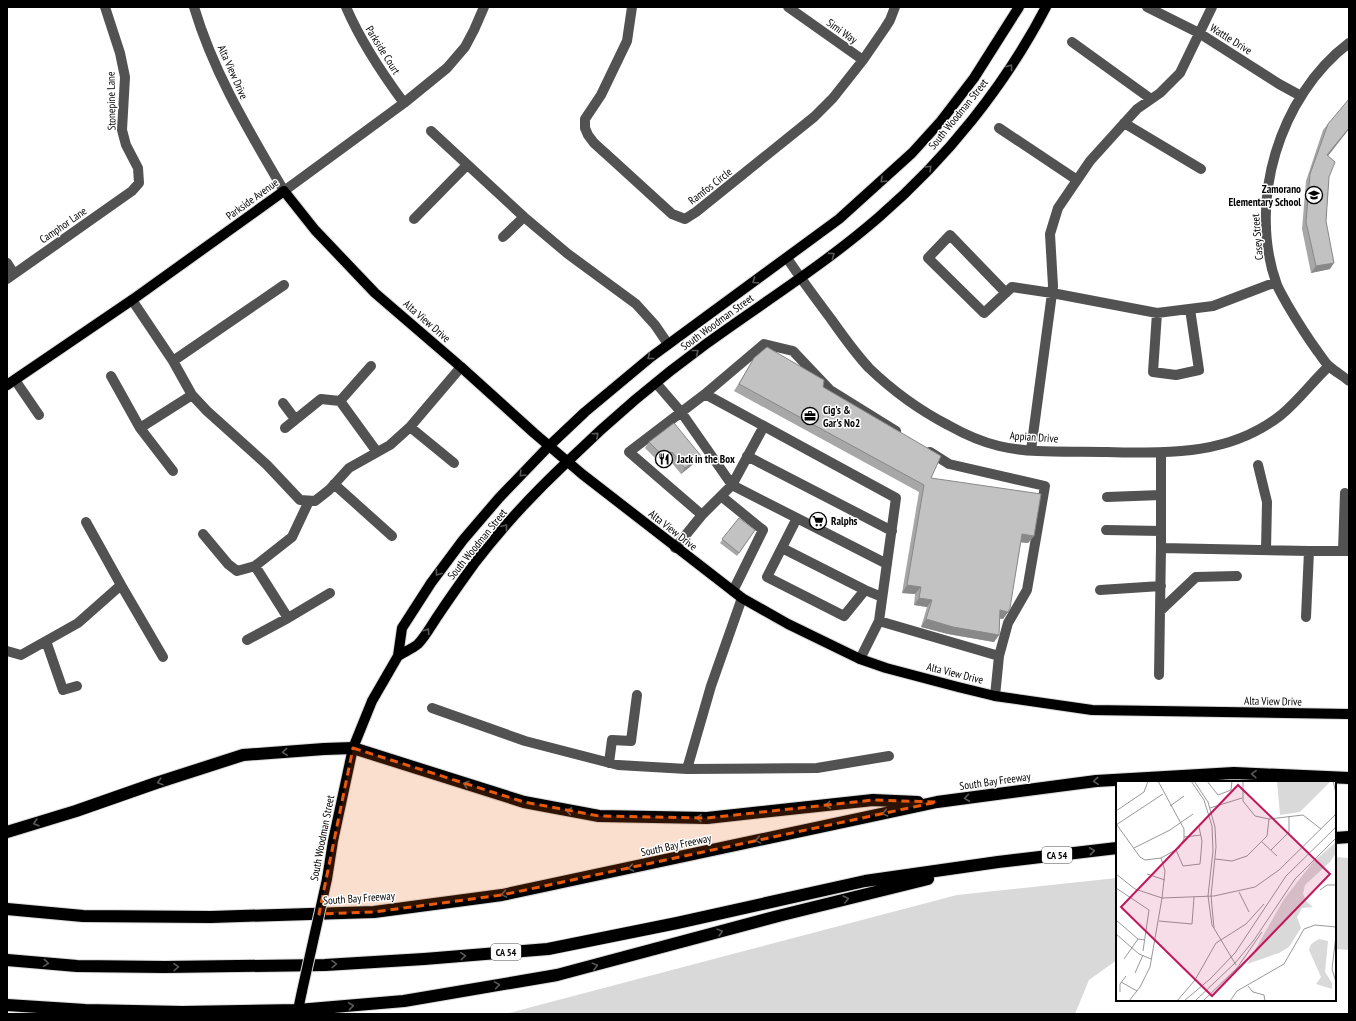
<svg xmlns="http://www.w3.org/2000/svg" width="1356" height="1021" viewBox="0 0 1356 1021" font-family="'PT Sans Narrow',sans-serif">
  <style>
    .green { fill: #d9d9d9 }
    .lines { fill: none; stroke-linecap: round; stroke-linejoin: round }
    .major-casing { stroke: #dbdbdb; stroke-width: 12 }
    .highway-casing { stroke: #dbdbdb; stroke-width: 14 }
    .minor { stroke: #525252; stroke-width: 10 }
    .major { stroke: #000; stroke-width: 10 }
    .highway { stroke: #000; stroke-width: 12 }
    .major-bridge-casing { stroke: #dbdbdb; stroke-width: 12; stroke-linecap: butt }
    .major-bridge { stroke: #000; stroke-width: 10 }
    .wall { fill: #a7a7a7 }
    .shaded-wall { fill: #888 }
    .building { fill: #c2c2c2; stroke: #888 }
    .oneway { stroke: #595959 }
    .marked { fill: #e8590c; fill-opacity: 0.2; stroke: #e8590c; stroke-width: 3; stroke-dasharray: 8 5; stroke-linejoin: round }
    .labels { text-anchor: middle; stroke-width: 3; stroke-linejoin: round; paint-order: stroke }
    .shield { fill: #fff; stroke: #4c4c4c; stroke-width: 1 }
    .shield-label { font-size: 10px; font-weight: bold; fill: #000 }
    .street-label { font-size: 11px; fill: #000; stroke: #fff }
    .poi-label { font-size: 11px; font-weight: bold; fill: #000; stroke: #fff; text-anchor: start }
    .inset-road { fill: none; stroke: #999; stroke-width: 1 }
    .view { fill: #c2185b; fill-opacity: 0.15; stroke: #c2185b; stroke-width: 2 }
    .inset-edge { fill: none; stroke: #000; stroke-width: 2 }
  </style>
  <rect width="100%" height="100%" fill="#fff"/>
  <!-- green -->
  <path class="green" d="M1335 857 1349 858V950L1335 949Z
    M1117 878V960L1089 980 1075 1014H505L957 895Z"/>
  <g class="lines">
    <!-- major casing -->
    <g class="major-casing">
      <path id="major" d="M7 385 132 300 284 191 315 230 375 293 461 367 534 433 582 474 733 591 742 598 788 624 860 659 886 668 958 687 995 696 1092 710 1349 714
        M398 656C404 652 412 649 418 644 425 637 431 626 437 617 449 599 461 582 474 564 502 527 534 493 568 461 611 419 658 379 706 344 764 302 825 264 879 217 946 159 1005 86 1046 7
        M327 879 333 841 353 748 372 701 398 656 402 628 431 583 463 540 499 498 549 446 585 412 651 357 839 219 912 153 941 121 974 78 1019 7
        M298 1010 302 991"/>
    </g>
    <!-- highway casing -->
    <g class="highway-casing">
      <path id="highway" d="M7 832 76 811 156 783 243 755 324 749 353 748 524 802 599 816 707 818 873 800 918 802
        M1335 838 1349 837
        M7 909 83 916 211 917 374 912 502 895 937 802 1096 781 1234 773 1349 778
        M7 960 77 966 165 967 325 965 424 959 548 949 677 923 865 881 998 862 1117 848
        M7 1005 85 1010 182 1012 298 1010 404 1001 557 975 782 915 928 879"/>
    </g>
    <!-- minor -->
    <path class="minor" d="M194 7C214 74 249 131 284 191L404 103 447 68 465 47 474 30 484 7
      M346 7C361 42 381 72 404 103
      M632 7 627 41 601 95 585 119V128L588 135 594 143 615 162 672 214 685 219 696 212 814 117 833 98 863 60 885 28 890 20 895 7
      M788 7 863 60
      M1147 7 1199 33 1279 84 1301 96
      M1072 42 1151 99
      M1349 43C1279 96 1247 203 1277 285 1280 292 1284 298 1287 304 1297 321 1307 337 1318 352 1322 357 1325 363 1330 367 1336 372 1343 376 1349 381
      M1124 123 1201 169
      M999 128 1077 180
      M431 131 524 217 568 254 636 304 655 325 668 344
      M414 219 467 165
      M503 237 524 217
      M787 258C801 279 816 299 831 319 843 336 855 353 869 368 893 391 919 410 948 425 964 434 982 442 999 446 1033 454 1072 451 1107 452 1168 453 1229 456 1281 415 1299 400 1312 382 1329 366
      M7 263 14 274
      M7 279 132 191 139 183 138 168 126 145 122 130 125 77 120 53 105 7
      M1006 293 950 235 928 258 984 313 1012 287 1052 293 1157 313 1213 306 1276 282
      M132 300 173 361 192 395 207 411 267 465 300 500 315 501 329 490 349 468 390 445 410 427 461 367
      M1157 313 1153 372 1176 375 1199 370 1190 309
      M173 361 284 285
      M371 366 340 401 377 452
      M111 376 140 428 192 395
      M15 380 39 415
      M656 383 681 412 732 485 702 515
      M705 394 764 344 793 351 830 390 896 431
      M283 403 295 419
      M764 426 732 485 887 564
      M410 427 454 463
      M140 428 173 471
      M285 428 321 399 340 401
      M1031 450 1053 286 1050 234 1058 208 1090 161 1137 109 1160 93 1180 73 1212 7
      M930 452 949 464 1045 486 1027 590 1008 623 999 656
      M747 456 892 531
      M1258 465 1267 502 1266 550
      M334 484 392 536
      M721 496 763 530 733 591
      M1107 497 1161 495
      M797 518 767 577 844 616 865 590 882 597
      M1106 530 1161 531
      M203 534 228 564 237 571 255 566 292 537 309 501
      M675 548 702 515 629 452 705 394 896 498 879 621
      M782 548 865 590
      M1161 548 1309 551H1349
      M1343 551 1345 493
      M255 566 288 618 330 593
      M121 585 163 657
      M1100 590 1161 586
      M1160 611 1196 577 1237 576
      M1306 617 1309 551
      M247 640 288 618
      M46 641 63 690 77 686
      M7 651 21 655 78 623 121 585 86 522
      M860 659 879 621 999 656 995 696
      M1159 675 1161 548V453
      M432 708 525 741 618 765 687 769 817 768 889 756
      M609 763 612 740 631 741 637 695
      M687 769 711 686 742 598"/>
    <!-- major -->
    <use href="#major" class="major"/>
    <!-- highway -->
    <use href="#highway" class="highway"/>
    <!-- major-bridge casing -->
    <g class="major-bridge-casing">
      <path id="major-bridge" d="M302 991 327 879"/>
    </g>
    <!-- major-bridge -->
    <use href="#major-bridge" class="major-bridge"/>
  </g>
  <!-- wall -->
  <path class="wall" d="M1328 124 1349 129 1328 156 1329 177 1326 221 1330 269 1311 273 1302 229 1306 181 1323 130Z
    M754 358 823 387 931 478 1034 536 1028 543 1021 542 1008 612 1003 619 1000 618 999 635 994 642 948 634 921 627 927 607 914 605 915 594 902 593 919 492 734 391Z
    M649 442 697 461 681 474 668 458 666 460 662 456 657 460 645 448Z
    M739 518 755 530 737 556 720 543Z"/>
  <!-- shaded-wall -->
  <path class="shaded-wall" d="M1349 128V129L1323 162 1327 155Z
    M1334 263 1330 269 1311 273 1316 266Z
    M666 451 662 456 657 460 661 454Z
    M672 452 668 458 666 460 669 454Z
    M701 456 697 461 681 474 685 468Z
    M1022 534 1034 536 1028 543 1017 542Z
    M907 585 921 587 915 594 902 593Z
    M919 598 932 600 927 607 914 605Z
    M1000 610 1008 612 1003 619 995 618Z
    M926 619 999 635 994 642 948 634 921 627Z"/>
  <!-- building -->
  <path class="building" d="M1349 99V128L1327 155 1335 162 1329 177 1326 221 1334 263 1316 266 1306 222 1310 174 1328 124Z
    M767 347 822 379 824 380 823 387 941 456 931 478 1041 494 1034 536 1022 534 1010 608 1008 612 1000 610 999 635 953 627 926 619 932 600 919 598 921 587 907 585 924 485 739 384 754 358Z
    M674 423 701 456 685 468 672 452 669 454 666 451 661 454 649 442Z
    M739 518 755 530 739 553 722 539Z"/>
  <!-- one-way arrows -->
  <defs><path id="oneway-chevron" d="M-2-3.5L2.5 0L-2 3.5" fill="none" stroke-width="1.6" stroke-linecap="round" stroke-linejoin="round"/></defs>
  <g class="oneway">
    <use href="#oneway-chevron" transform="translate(1010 67) rotate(-55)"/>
    <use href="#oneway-chevron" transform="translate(929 168) rotate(-46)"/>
    <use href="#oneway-chevron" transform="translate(883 180) rotate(136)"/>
    <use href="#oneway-chevron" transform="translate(832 255) rotate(-36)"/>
    <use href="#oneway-chevron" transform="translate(755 281) rotate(145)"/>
    <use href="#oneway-chevron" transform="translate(696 352) rotate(-38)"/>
    <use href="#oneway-chevron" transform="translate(650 357) rotate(141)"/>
    <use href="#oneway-chevron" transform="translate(596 435) rotate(-42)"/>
    <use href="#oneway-chevron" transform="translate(522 474) rotate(134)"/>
    <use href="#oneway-chevron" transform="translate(505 527) rotate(-50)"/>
    <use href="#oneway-chevron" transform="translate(438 573) rotate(127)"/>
    <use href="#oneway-chevron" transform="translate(427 631) rotate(-56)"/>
    <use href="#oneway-chevron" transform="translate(285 752) rotate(175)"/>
    <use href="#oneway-chevron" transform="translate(1254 774) rotate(-178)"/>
    <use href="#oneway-chevron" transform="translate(1096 781) rotate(175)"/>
    <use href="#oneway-chevron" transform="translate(160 782) rotate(162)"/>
    <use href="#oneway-chevron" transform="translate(466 784) rotate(-162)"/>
    <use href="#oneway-chevron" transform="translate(967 798) rotate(172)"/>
    <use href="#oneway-chevron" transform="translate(828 805) rotate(174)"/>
    <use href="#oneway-chevron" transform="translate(569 811) rotate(-169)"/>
    <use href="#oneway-chevron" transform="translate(885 813) rotate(168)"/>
    <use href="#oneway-chevron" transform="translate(699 818) rotate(-179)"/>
    <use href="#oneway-chevron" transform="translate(36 823) rotate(163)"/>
    <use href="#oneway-chevron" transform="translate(758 840) rotate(168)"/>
    <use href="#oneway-chevron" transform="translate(1092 851) rotate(-6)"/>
    <use href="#oneway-chevron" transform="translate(631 868) rotate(168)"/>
    <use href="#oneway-chevron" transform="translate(504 894) rotate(170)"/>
    <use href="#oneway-chevron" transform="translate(846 899) rotate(-14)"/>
    <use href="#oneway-chevron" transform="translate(720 932) rotate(-15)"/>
    <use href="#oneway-chevron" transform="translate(463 956) rotate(-5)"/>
    <use href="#oneway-chevron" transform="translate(46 963) rotate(5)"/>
    <use href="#oneway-chevron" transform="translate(334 964) rotate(-3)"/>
    <use href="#oneway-chevron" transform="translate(595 966) rotate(-15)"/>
    <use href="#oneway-chevron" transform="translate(176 967) rotate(-1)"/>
    <use href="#oneway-chevron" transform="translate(497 985) rotate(-9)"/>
    <use href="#oneway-chevron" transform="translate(351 1006) rotate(-6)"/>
  </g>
  <!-- marked area -->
  <path class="marked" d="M353 748 524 802 599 816 707 818 873 800 937 802 502 895 374 912 319 914Z"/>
  <!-- icons -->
  <defs>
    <g id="school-ring" transform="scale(0.9)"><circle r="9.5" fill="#fff" stroke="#000" stroke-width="1.5"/><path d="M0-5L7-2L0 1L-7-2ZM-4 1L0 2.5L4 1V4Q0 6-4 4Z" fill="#000"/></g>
    <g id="office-ring" transform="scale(0.9)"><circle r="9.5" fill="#fff" stroke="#000" stroke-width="1.5"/><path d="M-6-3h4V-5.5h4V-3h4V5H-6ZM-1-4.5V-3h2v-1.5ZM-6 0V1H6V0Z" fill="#000"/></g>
    <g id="restaurant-ring" transform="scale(0.9)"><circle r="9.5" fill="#fff" stroke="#000" stroke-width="1.5"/><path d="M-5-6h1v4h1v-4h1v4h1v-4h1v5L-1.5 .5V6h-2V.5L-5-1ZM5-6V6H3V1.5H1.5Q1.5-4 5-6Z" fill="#000"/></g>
    <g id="supermarket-ring" transform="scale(0.9)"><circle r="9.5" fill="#fff" stroke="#000" stroke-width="1.5"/><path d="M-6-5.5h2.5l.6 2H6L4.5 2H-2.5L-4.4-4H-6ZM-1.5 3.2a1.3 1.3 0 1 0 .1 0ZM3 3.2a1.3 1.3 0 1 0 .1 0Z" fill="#000"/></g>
  </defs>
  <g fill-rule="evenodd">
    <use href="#school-ring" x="1314" y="195"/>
    <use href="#office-ring" x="810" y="416"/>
    <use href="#restaurant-ring" x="664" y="459"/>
    <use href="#supermarket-ring" x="818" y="521"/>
  </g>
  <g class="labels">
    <!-- shield labels -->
    <g class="shield">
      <rect x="1042" y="847" width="30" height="16" rx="3"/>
      <rect x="491" y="944" width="30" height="16" rx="3"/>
    </g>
    <g class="shield-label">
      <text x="1057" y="859">CA 54</text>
      <text x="506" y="956">CA 54</text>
    </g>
    <!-- street labels -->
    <g class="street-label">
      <text transform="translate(842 31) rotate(35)" y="4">Simi Way</text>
      <text transform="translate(1231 39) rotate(32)" y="4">Wattle Drive</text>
      <text transform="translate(383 50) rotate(58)" y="4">Parkside Court</text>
      <text transform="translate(233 72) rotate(66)" y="4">Alta View Drive</text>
      <text transform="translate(111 101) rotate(-91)" y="4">Stonepine Lane</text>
      <text transform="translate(958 114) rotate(-51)" y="4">South Woodman Street</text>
      <text transform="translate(710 186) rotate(-38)" y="4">Ramfos Circle</text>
      <text transform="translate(252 199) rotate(-36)" y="4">Parkside Avenue</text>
      <text transform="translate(63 225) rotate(-35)" y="4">Camphor Lane</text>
      <text transform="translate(1257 237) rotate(-95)" y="4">Casey Street</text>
      <text transform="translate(427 321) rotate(41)" y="4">Alta View Drive</text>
      <text transform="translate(717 322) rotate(-36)" y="4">South Woodman Street</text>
      <text transform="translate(1034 437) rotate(4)" y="4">Appian Drive</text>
      <text transform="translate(673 530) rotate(38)" y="4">Alta View Drive</text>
      <text transform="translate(477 544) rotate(-51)" y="4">South Woodman Street</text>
      <text transform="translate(955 673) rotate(14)" y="4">Alta View Drive</text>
      <text transform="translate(1273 701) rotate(1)" y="4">Alta View Drive</text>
      <text transform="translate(995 781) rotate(-8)" y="4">South Bay Freeway</text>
      <text transform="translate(322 838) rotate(-79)" y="4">South Woodman Street</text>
      <text transform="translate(676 845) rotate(-12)" y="4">South Bay Freeway</text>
      <text transform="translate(359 898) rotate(-4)" y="4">South Bay Freeway</text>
    </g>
    <!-- poi labels -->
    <g class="poi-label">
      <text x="1301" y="193" text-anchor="end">Zamorano<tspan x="1301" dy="13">Elementary School</tspan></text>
      <text x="823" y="414">Cig's &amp;<tspan x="823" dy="13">Gar's No2</tspan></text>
      <text x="677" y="463">Jack in the Box</text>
      <text x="831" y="525">Ralphs</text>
    </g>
  </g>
  <!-- overview -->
  <g transform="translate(1116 781)">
    <rect width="220" height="220" fill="#fff"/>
    <path d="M161 0H215L184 31 164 34ZM220 61V72L214 81 189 104 187 113 191 121 197 126 186 127 181 136 185 147 173 166 163 172 131 183 168 118 197 81ZM203 158 212 160 209 191 216 202V208L200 203 205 196 193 169 195 163Z" fill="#d9d9d9"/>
    <path class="inset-road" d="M75 0 88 19 96 45 97 70 92 115 96 144 120 184M78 0 92 21 99 46 100 66 95 115 98 147M91 0 102 14 115 9 116 0M127 0V20L139 35 153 38 187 34 205 48M217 0 220 12M54 25 68 15M94 27 126 17M0 30 28 11 32 0M0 44 47 13M1 44 24 76 29 79 45 77 63 67 68 58V48L42 0M68 56 85 54M146 61 161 75M18 67 54 49 77 33M60 69 67 85 84 83 86 60 83 46M155 69 173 51V35M99 78 116 80 131 75 151 55 153 38M0 93 19 108 46 117 49 90 45 77M31 93 49 99M0 107 33 129 27 170M204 109 211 104H220M123 111 133 131M0 139 22 158 29 159M43 140 76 143 78 116M0 153 23 173 35 178M220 154 216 188 220 201M8 178 22 158M19 192 27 174M5 201 21 210M132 205 137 211 148 214 149 220M4 211V203L10 195M13 220 24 206 34 186 46 117 98 115 139 106 163 89 220 33M61 220 79 199 100 162 130 143 148 123M68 220 94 198 119 172 170 95 220 46M79 220 120 181 138 159 179 98 220 57M87 220 121 187 146 151M114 220 121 210 168 183 188 148 199 144 220 146"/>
    <path class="view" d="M122 4 214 93 96 215 5 126Z"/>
    <rect width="220" height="220" class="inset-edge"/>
  </g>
  <!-- border -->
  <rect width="1356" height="1021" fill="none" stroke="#000000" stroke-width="16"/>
</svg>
